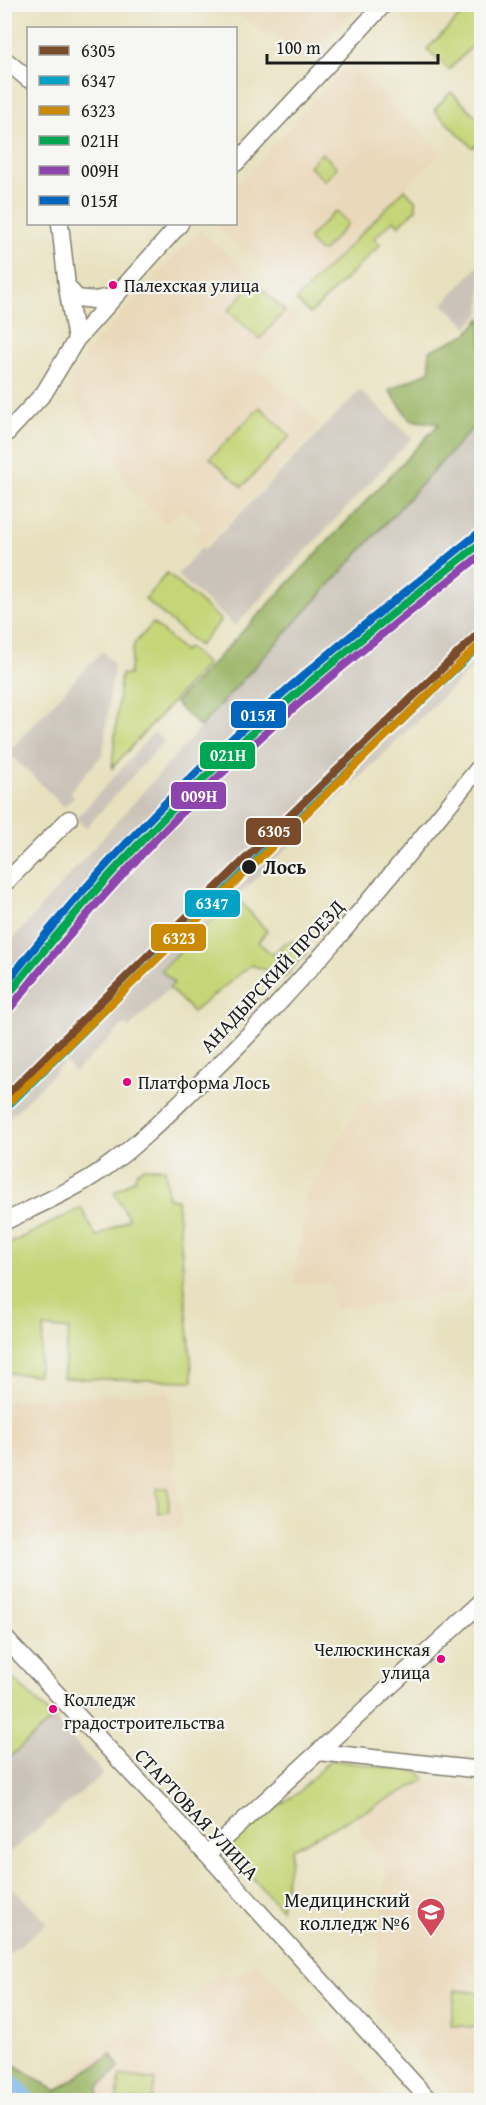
<svg xmlns="http://www.w3.org/2000/svg" width="486" height="2105" viewBox="0 0 486 2105" font-family="'Gentium Book Plus',serif">
  <style>
    .built { fill: #ead8ba }
    .industrial { fill: #cac3b8 }
    .green { fill: #c5d577; stroke: #70784a; stroke-width: 1.5 }
    .forest { fill: #9cb668; stroke: #5c6942; stroke-width: 1.5 }
    .lines { fill: none; stroke-linecap: round; stroke-linejoin: round }
    .river { stroke: #79b3e9; stroke-width: 21 }
    .minor-casing { stroke: #827e6e; stroke-width: 19 }
    .minor { stroke: #fff; stroke-width: 16 }
    .rail-1-casing { stroke: #f6f6f2; stroke-width: 12 }
    .rail-2-casing { stroke: #f6f6f2; stroke-width: 12 }
    .rail-3-casing { stroke: #f6f6f2; stroke-width: 12 }
    .rail-4-casing { stroke: #f6f6f2; stroke-width: 12 }
    .rail-5-casing { stroke: #f6f6f2; stroke-width: 12 }
    .rail-6-casing { stroke: #f6f6f2; stroke-width: 12 }
    .rail-1 { stroke: #7a4b2a; stroke-width: 8 }
    .rail-2 { stroke: #01a2c5; stroke-width: 8 }
    .rail-3 { stroke: #cb8a06; stroke-width: 8 }
    .rail-4 { stroke: #00a651; stroke-width: 8 }
    .rail-5 { stroke: #8e44ad; stroke-width: 8 }
    .rail-6 { stroke: #0065bd; stroke-width: 8 }
    .bus-dot { fill: #e5007d; stroke: #f6f6f2; stroke-width: 2 }
    .stop-dot { fill: #1c1c1c; stroke: #f6f6f2; stroke-width: 2 }
    .labels { text-anchor: middle; stroke-width: 4.5; stroke-linejoin: round; paint-order: stroke }
    .bus-label { font-size: 18px; fill: #1c1c1c; stroke: #f6f6f2; text-anchor: start }
    .stop-label { font-size: 20px; font-weight: bold; fill: #1c1c1c; stroke: #f6f6f2; text-anchor: start }
    .street-label { font-size: 20px; fill: #1c1c1c; stroke: #f6f6f2 }
    .poi-label { font-size: 20px; fill: #1c1c1c; stroke: #f6f6f2; text-anchor: end }
    .line-badge { stroke: #f6f6f2; stroke-width: 2 }
    .badge-label { font-size: 16px; text-anchor: middle; font-weight: bold; fill: #fff }
  </style>
  <rect width="100%" height="100%" fill="#f6f6f2"/>
  <filter id="ink" filterUnits="userSpaceOnUse"><feTurbulence type="fractalNoise" baseFrequency=".0167" numOctaves="2"/><feDisplacementMap in="SourceGraphic" scale="12" xChannelSelector="R" yChannelSelector="G"/><feConvolveMatrix kernelMatrix="1 2 1 2 8 2 1 2 1" color-interpolation-filters="sRGB"/></filter>
  <filter id="wash" filterUnits="userSpaceOnUse"><feTurbulence type="fractalNoise" baseFrequency=".008" numOctaves="4" result="noise"/><feDisplacementMap in="SourceGraphic" scale="24" xChannelSelector="R" yChannelSelector="G"/><feGaussianBlur stdDeviation="1.35" result="paint"/><feColorMatrix in="noise" values="0 0 0 0 0 0 0 0 0 0 0 0 0 0 0 0 0 1.4 0 .05"/><feComposite in="paint" operator="in"/></filter>
  <g filter="url(#wash)">
    <rect width="100%" height="100%" fill="#e8e1bf"/>
    <!-- built -->
    <path class="built" d="M228 5H359L305 62 273 33 268 38Z
      M349 63 442 152 297 298 215 224H236V186Z
      M199 229 300 318 253 367 292 397 317 421 320 427 202 548 192 538 202 527 182 508 165 524 132 489 86 418 73 393 72 385 74 372 88 351Z
      M455 1086 459 1121 469 1275 459 1292 335 1310 331 1282 294 1285 306 1196 359 1105Z
      M169 1392 182 1528 14 1541 6 1400Z
      M425 1780 481 1789V2100H459L373 2005 386 1871 355 1815Z
      M256 1961 387 2100H68L63 2082 127 2029 138 2040 221 1972 231 1983Z"/>
    <!-- industrial -->
    <path class="industrial" d="M481 263V312L468 327 443 304Z
      M360 390 412 438 235 626 177 575 201 548 204 550 228 526Z
      M481 410V659L162 970 174 983 129 1028 124 1024 75 1072 65 1062 5 1122V948Z
      M102 651 114 664 103 754 70 791 74 796 64 807 8 752Z
      M154 732 164 741 86 828 76 819Z
      M54 1718 103 1774 5 1856 4 1761Z
      M5 1880 47 1923 5 1957Z"/>
    <!-- green -->
    <path class="green" d="M468 8 481 22V37L449 70 427 49Z
      M451 92 481 121V139L473 148 434 110Z
      M322 153 337 167 325 181 309 166Z
      M405 189 416 201V209L399 226 394 220 374 238 380 245 310 314 296 300Z
      M334 212H337L347 222V225L323 251H319L309 241V238Z
      M254 282 285 311 260 339 228 311Z
      M260 407 290 436 242 487 210 458Z
      M167 573 221 620 199 646 145 599Z
      M153 623 184 651 188 647 207 664 112 768 121 674 129 675 134 644Z
      M236 897 267 931 258 942 273 955 283 944 293 941 306 953 284 978 278 974 251 965 193 1012 169 988 174 983 161 970Z
      M144 1168H165L168 1198 177 1199 193 1381 63 1378 69 1330 44 1327 38 1375 5 1373V1246L81 1208 97 1237 129 1219 114 1192 135 1179 137 1172Z
      M157 1488H168L169 1512 158 1513Z
      M4 1670 54 1718 5 1761H4Z
      M330 1760 421 1772 425 1780 292 1849 281 1909 231 1855 229 1841 271 1810 298 1793Z
      M455 1990 481 1993V2028L451 2025Z
      M120 2075 155 2080 152 2100H117Z"/>
    <!-- forest -->
    <path class="forest" d="M481 318V419L200 727 175 703 439 424 410 420 389 390 430 371 429 351 467 334Z
      M5 2051 7 2060 56 2091 112 2054 119 2067 98 2088 99 2100H5Z"/>
    <g class="lines">
      <!-- river -->
      <path class="river" d="M4 2078 25 2100"/>
    </g>
  </g>
  <g filter="url(#ink)">
    <g class="lines">
      <!-- minor casing -->
      <g class="minor-casing">
        <path id="minor" d="M4 59 28 79
          M236 163 384 4
          M60 224 67 286 77 298 94 300 115 296
          M67 287 76 340
          M4 436 44 393 76 340 180 224
          M4 884 69 819
          M4 1222C38 1205 74 1190 105 1168 139 1144 169 1113 199 1084 302 986 392 874 482 764
          M4 1637 207 1854 429 2100
          M318 1752 482 1770
          M207 1854 482 1602"/>
      </g>
      <!-- minor -->
      <use href="#minor" class="minor"/>
      <!-- rail-1 casing -->
      <g class="rail-1-casing">
        <path id="rail-1" d="M4 1098 243 861 482 630"/>
      </g>
      <!-- rail-2 casing -->
      <g class="rail-2-casing">
        <path id="rail-2" d="M10 1104 249 867 482 643"/>
      </g>
      <!-- rail-3 casing -->
      <g class="rail-3-casing">
        <path id="rail-3" d="M4 1108 482 642"/>
      </g>
      <!-- rail-4 casing -->
      <g class="rail-4-casing">
        <path id="rail-4" d="M4 1000C80 903 163 814 254 731 327 665 405 604 482 542"/>
      </g>
      <!-- rail-5 casing -->
      <g class="rail-5-casing">
        <path id="rail-5" d="M11 1007C87 910 170 819 261 737 332 673 407 614 482 554"/>
      </g>
      <!-- rail-6 casing -->
      <g class="rail-6-casing">
        <path id="rail-6" d="M4 986C78 891 160 804 249 723 322 657 400 597 476 535"/>
      </g>
      <!-- rail-1 -->
      <use href="#rail-1" class="rail-1"/>
      <!-- rail-2 -->
      <use href="#rail-2" class="rail-2"/>
      <!-- rail-3 -->
      <use href="#rail-3" class="rail-3"/>
      <!-- rail-4 -->
      <use href="#rail-4" class="rail-4"/>
      <!-- rail-5 -->
      <use href="#rail-5" class="rail-5"/>
      <!-- rail-6 -->
      <use href="#rail-6" class="rail-6"/>
    </g>
  </g>
  <!-- icons -->
  <defs>
    <g id="university-pin" transform="scale(1.5)"><path d="M0 17L-7.5 6A9.5 9.5 0 1 1 7.5 6Z" fill="#d1495b" stroke="#f6f6f2"/><path d="M0-5L7-2L0 1L-7-2ZM-4 1L0 2.5L4 1V4Q0 6-4 4Z" fill="#fff"/></g>
  </defs>
  <g fill-rule="evenodd">
    <use href="#university-pin" x="431" y="1912"/>
  </g>
  <!-- markers -->
  <g class="bus-dot">
    <circle cx="113" cy="285" r="5"/>
    <circle cx="127" cy="1082" r="5"/>
    <circle cx="441" cy="1659" r="5"/>
    <circle cx="53" cy="1709" r="5"/>
  </g>
  <circle class="stop-dot" cx="249" cy="867" r="8"/>
  <g class="labels">
    <!-- bus labels -->
    <g class="bus-label">
      <text x="124" y="292">Палехская улица</text>
      <text x="138" y="1089">Платформа Лось</text>
      <text x="430" y="1656" text-anchor="end">Челюскинская<tspan x="430" dy="23">улица</tspan></text>
      <text x="64" y="1706">Колледж<tspan x="64" dy="23">градостроительства</tspan></text>
    </g>
    <!-- stop labels -->
    <g class="stop-label">
      <text x="263" y="874">Лось</text>
    </g>
    <!-- street labels -->
    <g class="street-label">
      <text transform="translate(272 976) rotate(-47)" y="7">АНАДЫРСКИЙ ПРОЕЗД</text>
      <text transform="translate(197 1814) rotate(47)" y="7">СТАРТОВАЯ УЛИЦА</text>
    </g>
    <!-- poi labels -->
    <g class="poi-label">
      <text x="410" y="1907">Медицинский<tspan x="410" dy="23">колледж №6</tspan></text>
    </g>
  </g>
  <g class="line-badge">
    <rect x="230" y="700" width="57" height="29" rx="6" fill="#0065bd"/>
    <rect x="199" y="741" width="57" height="29" rx="6" fill="#00a651"/>
    <rect x="170" y="781" width="57" height="29" rx="6" fill="#8e44ad"/>
    <rect x="245" y="817" width="57" height="29" rx="6" fill="#7a4b2a"/>
    <rect x="184" y="889" width="57" height="29" rx="6" fill="#01a2c5"/>
    <rect x="150" y="923" width="57" height="29" rx="6" fill="#cb8a06"/>
  </g>
  <g class="badge-label">
    <text x="258" y="721">015Я</text>
    <text x="228" y="761">021Н</text>
    <text x="199" y="802">009Н</text>
    <text x="274" y="837">6305</text>
    <text x="212" y="909">6347</text>
    <text x="179" y="944">6323</text>
  </g>
  <!-- margin -->
  <rect width="486" height="2105" fill="none" stroke="#f6f6f2" stroke-width="24"/>
  <!-- legend -->
  <rect x="27" y="27" width="210" height="198" fill="#f6f6f2" stroke="#9f9f9c" stroke-width="1.5"/>
  <rect x="39" y="46" width="30" height="9" fill="#7a4b2a" stroke="#9f9f9c" stroke-width="1.5"/>
  <text x="81" y="57" font-size="18" fill="#1c1c1c">6305</text>
  <rect x="39" y="76" width="30" height="9" fill="#01a2c5" stroke="#9f9f9c" stroke-width="1.5"/>
  <text x="81" y="87" font-size="18" fill="#1c1c1c">6347</text>
  <rect x="39" y="106" width="30" height="9" fill="#cb8a06" stroke="#9f9f9c" stroke-width="1.5"/>
  <text x="81" y="117" font-size="18" fill="#1c1c1c">6323</text>
  <rect x="39" y="136" width="30" height="9" fill="#00a651" stroke="#9f9f9c" stroke-width="1.5"/>
  <text x="81" y="147" font-size="18" fill="#1c1c1c">021Н</text>
  <rect x="39" y="166" width="30" height="9" fill="#8e44ad" stroke="#9f9f9c" stroke-width="1.5"/>
  <text x="81" y="177" font-size="18" fill="#1c1c1c">009Н</text>
  <rect x="39" y="196" width="30" height="9" fill="#0065bd" stroke="#9f9f9c" stroke-width="1.5"/>
  <text x="81" y="207" font-size="18" fill="#1c1c1c">015Я</text>
  <!-- scale -->
  <path d="M267 54v9h171v-9" fill="none" stroke="#1c1c1c" stroke-width="3"/>
  <text x="276" y="54" font-size="18" fill="#1c1c1c" stroke="#f6f6f2" stroke-width="4.5" paint-order="stroke">100 m</text>
</svg>
